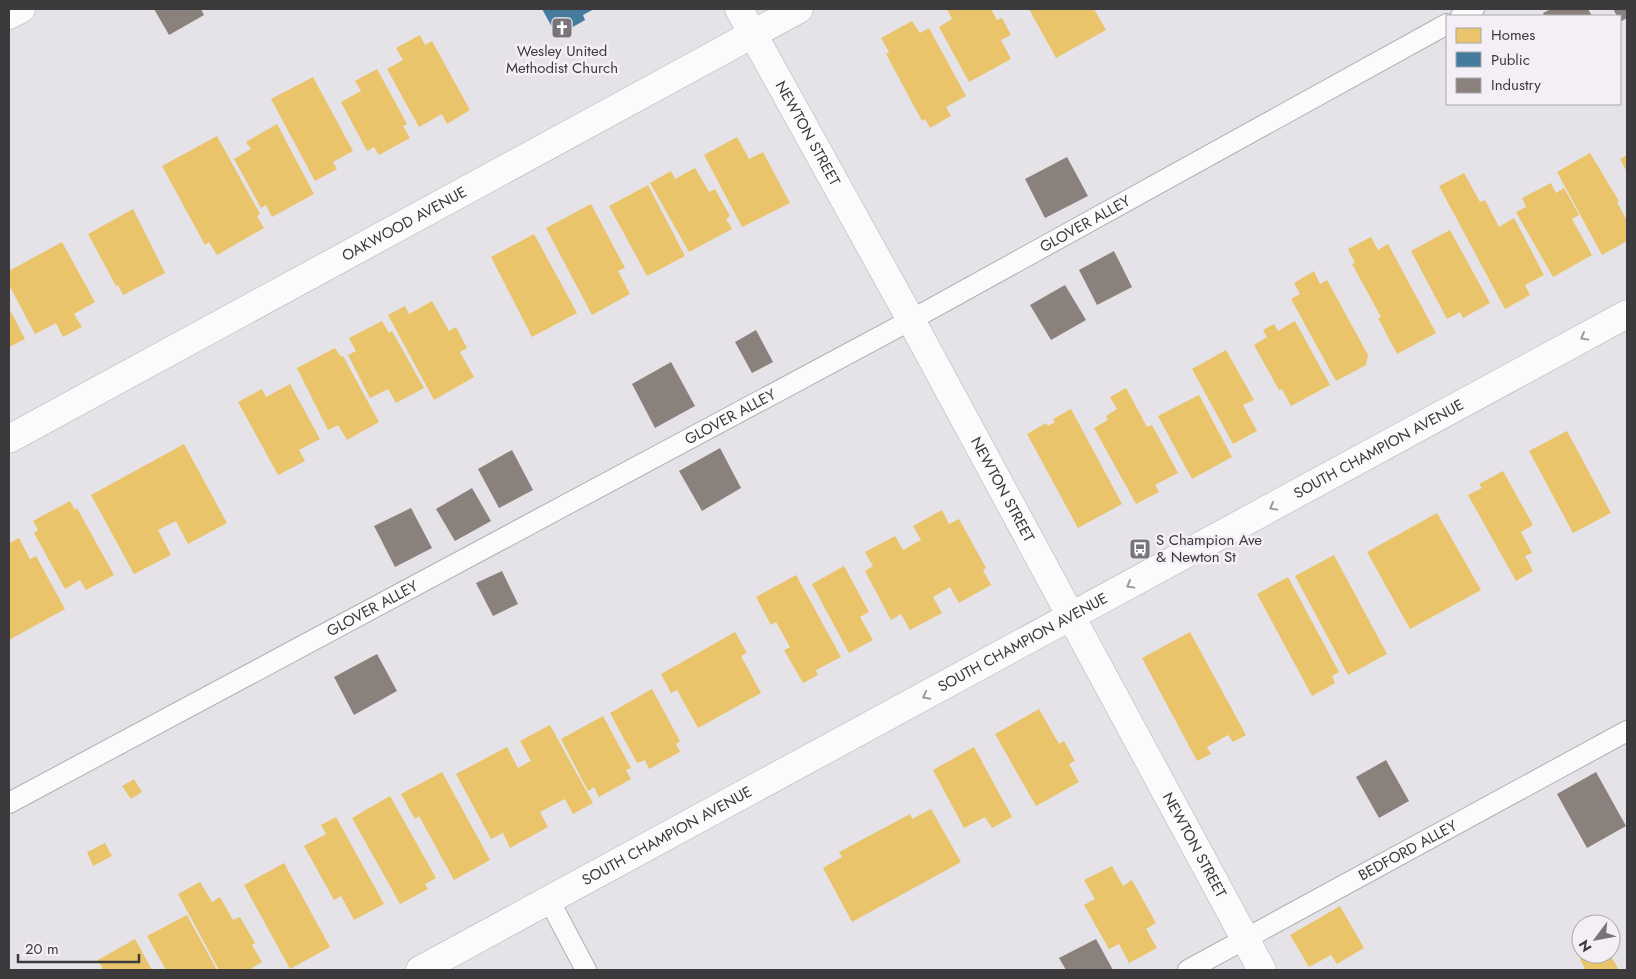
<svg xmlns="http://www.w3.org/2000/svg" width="1636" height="979" viewBox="0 0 1636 979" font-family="Jost,sans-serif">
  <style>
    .homes { fill: #e9c46a }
    .public { fill: #457b9d }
    .industry { fill: #8a817c }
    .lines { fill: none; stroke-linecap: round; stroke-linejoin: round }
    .service-casing { stroke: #b1afb2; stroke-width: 22 }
    .minor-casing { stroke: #b1afb2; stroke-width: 29 }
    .tertiary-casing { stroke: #b1afb2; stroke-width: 29 }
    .service { stroke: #fbfbfc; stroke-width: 20 }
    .minor { stroke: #fbfbfc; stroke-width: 28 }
    .tertiary { stroke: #fbfbfc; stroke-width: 28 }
    .oneway { stroke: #9c9a9c }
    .labels { text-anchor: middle; stroke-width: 5; stroke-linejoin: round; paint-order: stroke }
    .poi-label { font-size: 15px; fill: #3c3a3d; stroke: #f4eff7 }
    .street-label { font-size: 15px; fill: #3c3a3d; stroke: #f4eff7 }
  </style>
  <rect width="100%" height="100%" fill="#e6e3e8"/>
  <!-- homes -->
  <path class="homes" d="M947 9H991L997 20 1002 18 1011 35 1001 40 1011 59 969 82 939 27 952 19Z
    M1029 9H1094L1106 30 1056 58Z
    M912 21 920 33 929 28 966 96 946 107 951 116 930 128 925 119 922 121 886 54 889 52 881 38Z
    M420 35 425 45 432 41 470 110 447 124 442 114 419 127 387 69 403 60 396 48Z
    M377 69 407 124 403 126 410 138 379 155 374 147 367 151 341 102 361 91 355 81Z
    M313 77 353 151 333 162 337 169 315 181 271 99Z
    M277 124 314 194 272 217 266 205 261 208 234 159 251 149 246 142Z
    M217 136 260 214 257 216 264 228 217 255 209 242 205 245 162 166Z
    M737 137 749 159 763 152 790 203 742 227 704 155Z
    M1590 153 1619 201 1617 202 1627 221V241L1602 255 1557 172Z
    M1627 155V172L1620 159Z
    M695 168 709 192 715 189 730 216 726 219 732 229 689 252 650 183 671 171 675 179Z
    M1464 173 1480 202 1485 200 1499 227 1514 218 1544 275 1525 285 1530 295 1505 309 1439 186Z
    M1551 183 1556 193 1564 188 1579 215 1572 219 1592 255 1553 277 1516 212 1526 207 1522 198Z
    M648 185 685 256 647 276 609 206Z
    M591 204 625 268 618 271 630 294 592 315 546 228Z
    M133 209 165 273 123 295 118 285 116 286 88 234Z
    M1450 230 1490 303 1463 318 1460 312 1447 319 1411 251Z
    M534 234 577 313 532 337 491 257Z
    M1371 237 1378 250 1388 244 1436 333 1397 354 1378 318 1381 317 1352 264 1355 263 1348 249Z
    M62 242 95 302 74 314 82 327 63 337 56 323 35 334 9 285V271Z
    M1314 271 1320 284 1327 280 1368 355 1366 365 1336 381 1291 299 1300 294 1294 283Z
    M432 301 449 331 456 327 467 348 460 352 474 377 434 400 388 315 405 306 409 314Z
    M9 308 25 339 9 347Z
    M382 321 389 333 392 331 424 388 396 403 388 389 370 398 348 355 356 351 349 338Z
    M1295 321 1330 385 1291 406 1282 389 1279 390 1254 345 1267 337 1263 330 1274 324 1278 331Z
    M335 348 341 357 343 356 379 422 347 440 338 425 328 430 297 368Z
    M1226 350 1254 400 1243 405 1257 431 1233 444 1192 369Z
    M290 384 320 439 299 450 305 461 278 475 238 402 262 389 266 397Z
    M1126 388 1147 427 1152 425 1178 473 1155 485 1159 492 1136 504 1094 428 1108 420 1106 416 1117 409 1110 397Z
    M1199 395 1232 457 1192 479 1158 416Z
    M1071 409 1122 504 1078 528 1027 434 1046 423 1048 426 1055 422 1053 419Z
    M1567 431 1611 513 1573 533 1529 451Z
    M184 444 227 523 188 544 176 521 158 530 171 555 134 574 91 495Z
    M1503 471 1533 525 1521 532 1532 553 1525 556 1533 571 1516 581 1468 495 1482 488 1479 484Z
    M70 501 75 510 77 508 114 575 86 590 80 580 65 589 34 533 38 530 33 521Z
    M942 510 949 524 959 519 986 568 983 570 991 585 959 603 950 587 933 597 942 613 910 630 901 614 891 620 865 571 873 566 865 552 895 536 903 550 921 540 913 526Z
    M1437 513 1481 590 1410 629 1367 552Z
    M19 538 30 559 36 556 65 609 9 640V543Z
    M1334 555 1387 654 1348 675 1295 576Z
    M844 566 869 612 860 617 873 640 849 653 812 584Z
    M796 575 841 657 816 670 818 675 803 683 784 650 790 647 776 622 771 625 756 597Z
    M1288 577 1339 672 1332 676 1335 683 1312 696 1257 594Z
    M735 632 747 653 741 656 761 693 698 728 677 690 671 693 661 674Z
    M1190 632 1246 735 1233 742 1228 735 1207 747 1211 754 1197 761 1142 658Z
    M652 689 680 741 676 744 680 752 649 769 645 760 637 763 610 713Z
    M1039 709 1059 744 1064 741 1075 761 1069 764 1079 782 1036 806 995 734Z
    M603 716 631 768 626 770 631 779 599 797 594 787 588 791 561 739Z
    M550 725 593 803 573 814 565 799 540 812 548 827 510 848 503 833 491 839 456 774 507 747 518 768 531 761 520 741Z
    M974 747 1012 817 992 828 985 817 964 828 933 770Z
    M442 772 490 860 454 880 419 816 415 819 401 794Z
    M134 779 142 792 131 799 122 786Z
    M390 796 436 878 425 884 428 889 400 904 352 818Z
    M931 809 961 862 852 922 823 868 842 857 839 852 910 814 912 819Z
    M336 817 384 904 354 920 341 896 334 900 304 846 326 834 321 825Z
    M105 843 112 856 93 866 87 852Z
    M284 863 330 947 290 969 244 885Z
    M1112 866 1123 886 1132 880 1156 923 1146 929 1157 948 1129 963 1119 944 1109 949 1084 905 1095 899 1084 880Z
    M200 882 212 902 220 897 233 920 240 917 255 943 252 945 262 962 252 968 253 970H219L178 894Z
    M1340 906 1364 948 1337 964 1331 955 1309 967 1290 935Z
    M187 915 188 917 217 970H166L147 936Z
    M135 939 152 970H103L98 960Z
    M1587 954H1602L1604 959 1610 955 1619 970H1582L1585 969 1580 959Z"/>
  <!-- public -->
  <path class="public" d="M542 9H594L583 15 585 20 557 36Z"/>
  <!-- industry -->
  <path class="industry" d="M154 9H201L204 15 169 35Z
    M1551 9H1588L1592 16H1544L1543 13Z
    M1613 9H1627V18L1620 22V16H1617Z
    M1067 157 1088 196 1045 218 1025 179Z
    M1114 251 1132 287 1097 305 1079 270Z
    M1065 285 1086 320 1051 340 1030 305Z
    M756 330 773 362 752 373 735 342Z
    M671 362 695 406 655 428 632 384Z
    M720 448 741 488 702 511 679 471Z
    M512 450 533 490 499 508 478 469Z
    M472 488 491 521 455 541 436 509Z
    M411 508 432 548 395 567 374 526Z
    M502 571 518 604 493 616 476 583Z
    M377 654 397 691 354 715 334 677Z
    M1386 760 1409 801 1379 818 1356 777Z
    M1596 772 1626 826 1587 848 1557 794Z
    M1096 939 1113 970H1066L1059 958Z"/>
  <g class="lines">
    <!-- service casing -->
    <g class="service-casing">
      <g id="service">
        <path d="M1461 16 1474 9"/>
        <path id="s1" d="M9 803 911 320 1447 24"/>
        <path d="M549 900 586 970"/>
        <path id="s2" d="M1188 970 1627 731"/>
      </g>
    </g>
    <!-- minor casing -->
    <g class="minor-casing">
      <g id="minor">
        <path id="s3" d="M739 9 911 320 1262 970"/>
        <path d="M9 15 21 9"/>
        <path id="s4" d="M9 439 799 9"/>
      </g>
    </g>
    <!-- tertiary casing -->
    <g class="tertiary-casing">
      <g id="tertiary">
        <path id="s5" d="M420 970 1627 314"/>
      </g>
    </g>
    <!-- service -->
    <use href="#service" class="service"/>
    <!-- minor -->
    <use href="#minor" class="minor"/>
    <!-- tertiary -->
    <use href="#tertiary" class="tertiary"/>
  </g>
  <!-- one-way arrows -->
  <defs><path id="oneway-chevron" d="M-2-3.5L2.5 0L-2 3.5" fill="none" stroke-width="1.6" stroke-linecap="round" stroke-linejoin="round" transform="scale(1.25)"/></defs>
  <g class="oneway">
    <use href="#oneway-chevron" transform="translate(1584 337) rotate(151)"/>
    <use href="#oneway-chevron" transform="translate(1273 507) rotate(151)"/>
    <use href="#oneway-chevron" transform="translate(1130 585) rotate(151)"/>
    <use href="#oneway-chevron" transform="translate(926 696) rotate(152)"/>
  </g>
  <!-- icons -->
  <defs>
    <g id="church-square" transform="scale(1.125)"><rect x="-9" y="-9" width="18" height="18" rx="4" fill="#787579" stroke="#f4eff7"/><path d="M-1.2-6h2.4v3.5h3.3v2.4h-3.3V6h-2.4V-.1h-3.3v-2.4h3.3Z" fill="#fff"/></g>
    <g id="bus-square" transform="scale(1.125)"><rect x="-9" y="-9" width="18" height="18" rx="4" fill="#787579" stroke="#f4eff7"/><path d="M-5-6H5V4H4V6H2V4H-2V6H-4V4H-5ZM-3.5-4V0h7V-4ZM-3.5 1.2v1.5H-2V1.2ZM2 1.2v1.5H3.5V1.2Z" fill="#fff"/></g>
  </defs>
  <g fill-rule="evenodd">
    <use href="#church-square" x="562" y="28"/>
    <use href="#bus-square" x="1140" y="549"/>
  </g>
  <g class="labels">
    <!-- poi labels -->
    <g class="poi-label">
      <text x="562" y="56">Wesley United<tspan x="562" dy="17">Methodist Church</tspan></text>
      <text x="1156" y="545" text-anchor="start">S Champion Ave<tspan x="1156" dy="17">&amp; Newton St</tspan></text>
    </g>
    <!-- street labels -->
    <g class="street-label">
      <text dy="5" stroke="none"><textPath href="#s3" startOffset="142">NEWTON STREET</textPath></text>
      <text dy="5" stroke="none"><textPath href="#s4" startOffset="450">OAKWOOD AVENUE</textPath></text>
      <text dy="5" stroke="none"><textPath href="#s1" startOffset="1222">GLOVER ALLEY</textPath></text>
      <text dy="5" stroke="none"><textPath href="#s1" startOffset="818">GLOVER ALLEY</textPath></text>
      <text dy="5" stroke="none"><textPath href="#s5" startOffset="1091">SOUTH CHAMPION AVENUE</textPath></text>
      <text dy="5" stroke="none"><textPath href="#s3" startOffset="548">NEWTON STREET</textPath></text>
      <text dy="5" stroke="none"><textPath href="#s1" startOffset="412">GLOVER ALLEY</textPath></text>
      <text dy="5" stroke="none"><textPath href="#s5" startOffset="686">SOUTH CHAMPION AVENUE</textPath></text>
      <text dy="5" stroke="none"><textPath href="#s5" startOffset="281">SOUTH CHAMPION AVENUE</textPath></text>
      <text dy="5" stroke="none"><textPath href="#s3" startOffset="952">NEWTON STREET</textPath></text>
      <text dy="5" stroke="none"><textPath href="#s2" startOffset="250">BEDFORD ALLEY</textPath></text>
    </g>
  </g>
  <!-- border -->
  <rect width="1636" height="979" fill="none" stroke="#3c3a3d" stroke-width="20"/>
  <!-- legend -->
  <rect x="1446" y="15" width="175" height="90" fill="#f4eff7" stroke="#aaa7ad"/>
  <rect x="1456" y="28" width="25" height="15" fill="#e9c46a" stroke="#aaa7ad"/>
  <text x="1491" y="40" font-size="15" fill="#3c3a3d">Homes</text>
  <rect x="1456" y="52" width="25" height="15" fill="#457b9d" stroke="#aaa7ad"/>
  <text x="1491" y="65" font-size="15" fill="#3c3a3d">Public</text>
  <rect x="1456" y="78" width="25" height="15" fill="#8a817c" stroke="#aaa7ad"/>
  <text x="1491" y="90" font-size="15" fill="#3c3a3d">Industry</text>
  <!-- north arrow -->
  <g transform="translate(1596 939) rotate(238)"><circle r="24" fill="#f4eff7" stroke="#aaa7ad"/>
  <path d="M0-4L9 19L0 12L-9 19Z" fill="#787579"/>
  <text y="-8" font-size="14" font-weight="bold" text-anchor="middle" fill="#3c3a3d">N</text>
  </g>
  <!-- scale -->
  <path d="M18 954v8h121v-8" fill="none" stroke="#3c3a3d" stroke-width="2.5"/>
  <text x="25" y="954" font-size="15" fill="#3c3a3d" stroke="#f4eff7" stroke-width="4" paint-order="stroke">20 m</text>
</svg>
